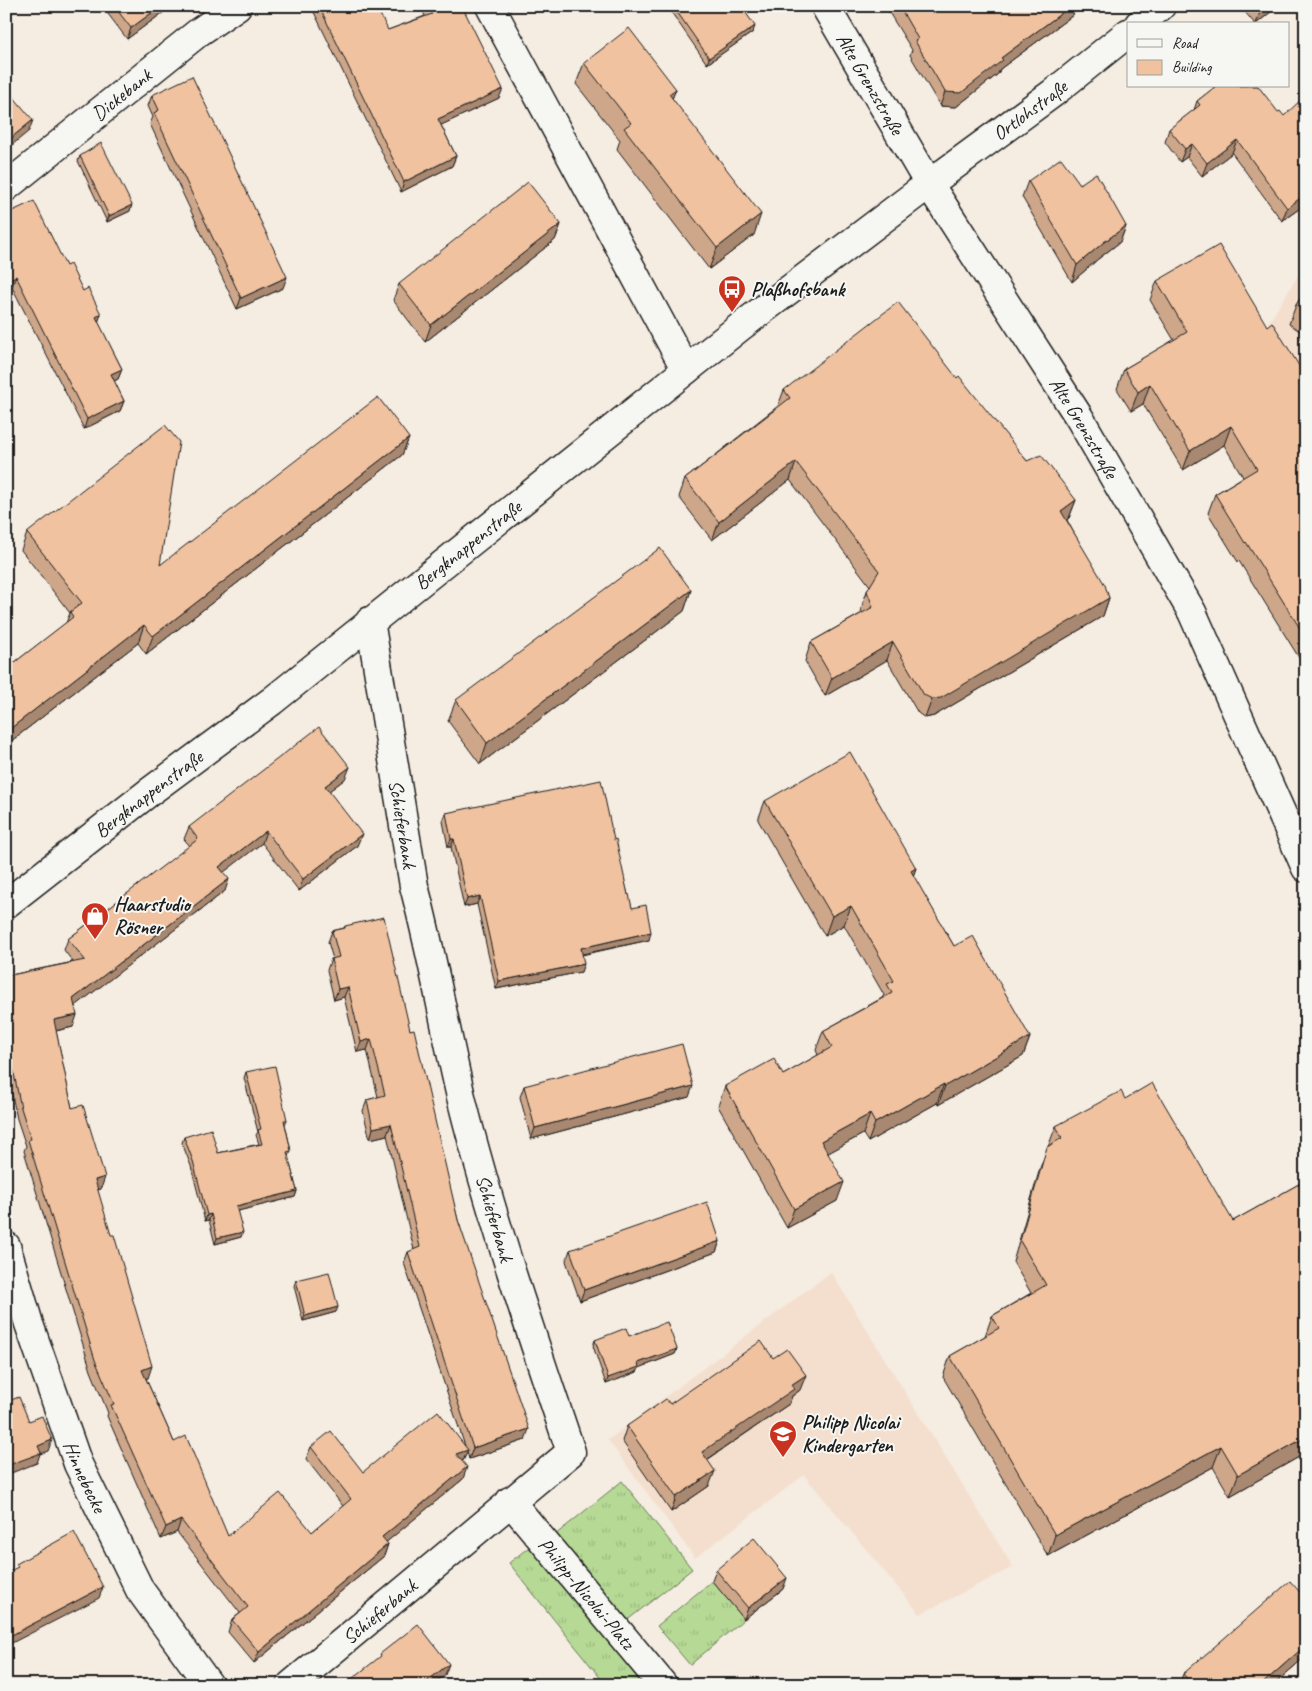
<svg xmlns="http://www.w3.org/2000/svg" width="1312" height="1691" viewBox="0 0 1312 1691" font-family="Caveat,sans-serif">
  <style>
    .built { fill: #f4dfce }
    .grass { fill: url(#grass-tufts); stroke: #697b58 }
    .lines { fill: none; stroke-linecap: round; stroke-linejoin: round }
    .minor-casing { stroke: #1c1c1c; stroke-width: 31 }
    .tertiary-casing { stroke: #1c1c1c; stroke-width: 31 }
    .minor { stroke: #f6f6f2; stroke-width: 28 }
    .tertiary { stroke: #f6f6f2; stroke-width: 28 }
    .wall { fill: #cea78a; stroke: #1c1c1c }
    .shaded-wall { fill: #a88870; stroke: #1c1c1c }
    .building { fill: #f0c2a0; stroke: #1c1c1c }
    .labels { text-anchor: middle; stroke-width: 4; stroke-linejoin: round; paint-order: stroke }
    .street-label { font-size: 20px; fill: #1c1c1c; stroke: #f6f6f2 }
    .poi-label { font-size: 20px; font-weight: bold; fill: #1c1c1c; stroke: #f6f6f2; text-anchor: start }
  </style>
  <defs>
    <pattern id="grass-tufts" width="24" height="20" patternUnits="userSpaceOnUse" patternTransform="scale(1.25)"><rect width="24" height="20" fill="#b6da95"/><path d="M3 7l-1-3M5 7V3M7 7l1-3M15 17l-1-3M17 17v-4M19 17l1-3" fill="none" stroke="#9cba80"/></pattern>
  </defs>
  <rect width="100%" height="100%" fill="#f5ece2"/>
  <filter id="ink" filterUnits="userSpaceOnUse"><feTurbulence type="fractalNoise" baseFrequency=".02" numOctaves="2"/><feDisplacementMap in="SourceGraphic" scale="10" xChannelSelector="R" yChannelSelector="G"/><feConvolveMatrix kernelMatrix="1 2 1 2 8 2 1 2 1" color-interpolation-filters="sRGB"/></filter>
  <g filter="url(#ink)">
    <!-- built -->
    <path class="built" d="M1306 263V408L1261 335Z
      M831 1272 1013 1567 920 1614 804 1475 695 1558 608 1440Z"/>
    <!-- grass -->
    <path class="grass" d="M622 1481 692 1569 625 1622 555 1535Z
      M534 1543 647 1685H606L509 1563Z
      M712 1581 744 1619 690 1665 657 1626Z"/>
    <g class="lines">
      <!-- minor casing -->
      <g class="minor-casing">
        <g id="minor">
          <path d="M490 6 686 370"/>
          <path d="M1139 24 1161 6"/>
          <path id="s1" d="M929 184 1053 93 1128 33"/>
          <path id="s2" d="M6 187 199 32 237 6"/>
          <path id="s3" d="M6 1246 29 1324 78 1464 140 1590 209 1685"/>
          <path id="s4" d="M510 1501 663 1685"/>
          <path id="s5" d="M291 1685 571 1452C532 1336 492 1220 462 1101 445 1030 433 957 414 886L370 621"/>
        </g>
      </g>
      <!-- tertiary casing -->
      <g class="tertiary-casing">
        <g id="tertiary">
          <path id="s6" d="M825 6 929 184 1079 417 1192 612 1306 868"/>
          <path id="s7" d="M6 904 148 793 272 701 740 327 929 184"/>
        </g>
      </g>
      <!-- minor -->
      <use href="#minor" class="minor"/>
      <!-- tertiary -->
      <use href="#tertiary" class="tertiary"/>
    </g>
    <!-- wall -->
    <path class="wall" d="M102 6H172L127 39Z
      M311 6H365L366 9 388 30 425 16 420 6H460L499 98 441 125 456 156 452 166 401 192Z
      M667 6H741L753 32 707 64Z
      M885 6H1081L1074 11 1073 15 1000 69 998 74 956 107 940 106 910 55 912 50Z
      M1240 6H1278L1256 24H1255Z
      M584 63 676 89 672 98 754 235 709 269 617 149 620 140 576 84Z
      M1213 86H1258L1306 204 1282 221 1232 153 1202 176 1187 157 1180 162 1165 142 1169 129 1194 110 1197 101 1214 88Z
      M152 95 283 288 237 309 150 124 153 117 148 106Z
      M80 156 130 211 107 222 78 161Z
      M1028 181 1080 184 1126 226 1120 242 1098 259 1072 282 1022 197Z
      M6 214 66 266 83 291 101 314 98 322 122 369 118 379 114 381 124 401 120 411 84 429 12 287Z
      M561 224 555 240 425 342 393 300 399 284Z
      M1157 281 1267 326 1306 377V669L1239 561 1238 562 1208 513 1215 494 1243 477 1224 445 1183 470 1143 404 1131 411 1117 389 1124 369 1174 340 1150 300Z
      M1306 289V335L1289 324 1296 305Z
      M957 378 1027 461 1076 500 1069 518 1067 520 1109 598 1103 616 934 716 925 718 918 713 887 660 825 696 805 661 811 642 862 613 861 609 867 591 870 586 790 480 712 540 679 497 685 479 778 406 784 390Z
      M409 438 402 455 146 654 138 643 6 745V669L66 623 70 613 21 550 27 533 160 565Z
      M691 590 684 611 480 764 448 721 456 700Z
      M345 779 329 791 357 846 299 891 262 843 223 872 225 891 75 1006 73 1027 56 1031 72 1108 101 1189 97 1190 148 1378 146 1379 174 1442 228 1536 312 1532 343 1506 306 1459 311 1447 363 1472 465 1446 404 1263 408 1252 414 1250 387 1135 370 1139 363 1111 367 1100 378 1097 367 1050 357 1052 344 997 334 1000 327 970 331 959H333L328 942 332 931 344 928 345 926 410 1030 458 1220 525 1440 469 1459 467 1452 463 1461 462 1462 463 1479 386 1542 388 1544 384 1556 254 1663 228 1632 232 1620 240 1613 177 1532 161 1539 107 1416 108 1413 91 1371 24 1151 26 1146 17 1119 6 1066V976L73 962 64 950 68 939 190 846 184 839 189 827Z
      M765 801 916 868 913 876 954 946 1030 1037 1023 1056 938 1105 937 1103 868 1142 863 1134 828 1153 837 1201 787 1228 718 1106 725 1086 783 1075 818 1055 816 1050 823 1031 882 998 884 995 844 925 825 936 758 820Z
      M446 813 614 840 628 895 632 908 649 940 582 955 581 972 496 989 477 904 464 907 451 847H448L443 821Z
      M246 1072 287 1120 285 1124 291 1151 288 1156 297 1191 295 1197 237 1211 241 1237 215 1244 209 1220 205 1221 191 1166 182 1143 184 1137 218 1153 259 1144 256 1135 258 1132 244 1078Z
      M524 1086 689 1097 531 1139 520 1097Z
      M1125 1099 1233 1221 1306 1180V1453L1230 1496 1213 1467 1048 1556 943 1377 950 1356 985 1336 992 1316 1031 1293 1013 1262 1040 1168 1056 1126Z
      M720 1241 716 1252 580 1301 566 1261 570 1250Z
      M296 1280 336 1312 303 1321 294 1286Z
      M629 1336 677 1349 675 1354 639 1368 637 1372 606 1384 593 1346 595 1340Z
      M773 1358 800 1390 792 1396 789 1404 707 1460 709 1486 671 1512 622 1441 627 1426 670 1404Z
      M716 1570 783 1589 744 1619 712 1581Z
      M1306 1599V1656L1273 1685H1179L1183 1674Z"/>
    <!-- shaded-wall -->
    <path class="shaded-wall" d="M161 6H172L127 39 131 28Z
      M1071 6H1081L1074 11 1073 15 1000 69 998 74 956 107 940 106 945 92 1001 58Z
      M1267 6H1278L1256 24 1260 12Z
      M755 26 753 32 707 64 709 58Z
      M503 89 499 98 435 128 438 119Z
      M676 89 668 109 669 94Z
      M33 120 29 131 6 150V142Z
      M1237 140 1232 153 1202 176 1207 163Z
      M1192 144 1187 157 1180 162 1185 149Z
      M456 156 452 166 401 192 404 182Z
      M1306 194V204L1282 221 1287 208Z
      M132 205 130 211 107 222 109 216Z
      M761 214 754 235 709 269 717 248Z
      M561 224 555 240 425 342 431 325Z
      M1126 226 1120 242 1098 259 1072 282 1077 265 1104 242Z
      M16 276 12 287 6 290V281Z
      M287 277 283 288 237 309 241 298Z
      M101 314 97 325 96 317Z
      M122 369 118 379 107 385 111 374Z
      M1150 384 1143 404 1131 411 1138 392Z
      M124 401 120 411 84 429 87 419Z
      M1231 426 1224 445 1183 470 1190 451Z
      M409 438 402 455 146 654 153 636Z
      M796 462 790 480 712 540 719 522Z
      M1076 500 1069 518 1054 529 1061 511Z
      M691 590 684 611 480 764 487 743Z
      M1109 598 1103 616 934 716 925 718 932 699Z
      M144 625 138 643 6 745V732Z
      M893 642 887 660 825 696 832 678Z
      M350 767 345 779 320 798 325 786Z
      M266 831 262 843 215 879 219 867Z
      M362 834 357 846 299 891 303 879Z
      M451 839H454L451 847H448Z
      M916 868 909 887 911 871Z
      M229 879 225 891 69 1011 73 999Z
      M480 896 477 904 464 907 467 899Z
      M851 906 844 925 825 936 832 916Z
      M651 932 649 940 578 955 581 948Z
      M584 964 581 972 496 989 499 981Z
      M348 987 344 997 334 1000 338 989Z
      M77 1015 73 1027 50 1032 54 1020Z
      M1030 1037 1023 1056 938 1105 945 1086Z
      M371 1039 367 1050 357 1052 361 1042Z
      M944 1084 937 1103 868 1142 875 1123Z
      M693 1086 689 1097 531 1139 535 1128Z
      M870 1114 863 1134 814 1161 821 1141Z
      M391 1124 387 1135 370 1139 373 1128Z
      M105 1177 101 1189 90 1192 95 1180Z
      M844 1182 837 1201 787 1228 794 1209Z
      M297 1191 295 1197 234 1212 236 1206Z
      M211 1214 209 1220 205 1221 207 1215Z
      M243 1232 241 1237 215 1244 217 1238Z
      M720 1241 716 1252 580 1301 584 1290Z
      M338 1307 336 1312 303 1321 305 1316Z
      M677 1349 675 1354 639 1368 637 1372 606 1384 608 1378 638 1363Z
      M152 1366 148 1378 138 1381 142 1370Z
      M806 1375 800 1390 792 1396 789 1404 696 1467 702 1452 791 1385Z
      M529 1429 525 1440 469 1459 473 1448Z
      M1306 1437V1453L1230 1496 1238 1475Z
      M52 1440 48 1451 40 1454 37 1463 6 1475V1466L38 1446Z
      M1221 1446 1213 1467 1048 1556 1055 1535Z
      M468 1450 463 1461 452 1465 456 1454Z
      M467 1467 463 1479 378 1549 382 1537Z
      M715 1471 709 1486 671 1512 676 1497Z
      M181 1520 177 1532 161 1539 166 1527Z
      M388 1544 384 1556 254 1663 259 1652Z
      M787 1578 783 1589 744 1619 748 1608Z
      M103 1587 99 1598 6 1646V1638Z
      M1306 1645V1656L1273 1685H1261Z
      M449 1664 445 1675 433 1685H422Z"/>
    <!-- building -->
    <path class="building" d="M114 6H161L131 28Z
      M319 6H365L366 9 371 6H376L388 30 432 14 428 6H460V7L462 6 503 89 438 119 456 156 404 182Z
      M673 6H741L755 26 709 58Z
      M899 6H1071L1001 58 1003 60 961 93 945 92 915 41 918 39Z
      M1255 6H1267L1260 12Z
      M629 28 676 89 669 94 761 214 717 248 624 128 631 123 584 63Z
      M192 76 287 277 241 298 154 113 159 110 152 95Z
      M1216 86H1258L1278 112 1280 111 1284 116 1306 95V136L1304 138 1306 141V194L1287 208 1237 140 1207 163 1192 144 1185 149 1169 129 1200 105 1197 101Z
      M6 88 33 120 6 142Z
      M101 143 132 205 109 216 80 156Z
      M1061 158 1080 184 1096 173 1126 226 1104 242 1077 265 1028 181Z
      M528 182 561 224 431 325 399 284Z
      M34 201 66 266 70 264 83 291 88 288 101 314 96 317 122 369 111 374 124 401 87 419 16 276 6 281V214Z
      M1219 245 1267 326 1272 322 1306 377V638L1246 542 1245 543 1215 494 1257 469 1231 426 1190 451 1150 384 1138 392 1124 369 1187 332 1157 281Z
      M1306 289V312L1296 305Z
      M898 302 957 378 959 376 1027 461 1041 455 1076 500 1061 511 1105 585 1109 598 941 698 932 699 924 695 893 642 832 678 811 642 873 607 867 591 879 571 796 462 719 522 685 479 790 398 784 390Z
      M378 397 409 438 153 636 144 625 6 732V669L73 617 70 612 82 603 27 533 165 425 179 442 160 565Z
      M660 548 691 590 487 743 456 700Z
      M319 727 350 767 325 786 362 834 303 879 266 831 219 867 229 879 73 999 77 1015 54 1020 72 1108 83 1105 105 1177 95 1180 111 1235H114L152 1366 142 1370 174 1442 186 1436 228 1536 280 1493 312 1532 351 1499 311 1447 331 1431 363 1472 438 1411 468 1450 456 1454 467 1467 382 1537 388 1544 259 1652 232 1620 248 1607 181 1520 166 1527 111 1405 114 1404 95 1360 28 1140 31 1139 21 1108 6 1034V976L85 960 68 939 198 839 189 827Z
      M850 752 916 868 911 871 954 946 973 936 1030 1037 945 1086 944 1084 875 1123 870 1114 821 1141 844 1182 794 1209 725 1086 774 1059 783 1075 832 1047 823 1031 892 993 887 984 894 981 851 906 832 916 765 801Z
      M601 780 614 840 616 839 628 895 629 894 632 908 646 905 651 932 581 948 584 964 499 981 480 896 467 899 454 839H451L446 813Z
      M384 917 410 1030 414 1029 458 1220 529 1429 473 1448 408 1252 420 1247 391 1124 373 1128 367 1100 385 1095 371 1039 361 1042 348 987 338 989 331 959 339 957 332 931 345 928V926Z
      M682 1044 693 1086 535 1128 524 1086Z
      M275 1066 287 1120H284L291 1151 287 1152 297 1191 236 1206 243 1232 217 1238 211 1214 207 1215 193 1161 184 1137 211 1129 218 1153 262 1144 258 1130 261 1129 246 1072Z
      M1152 1083 1233 1221 1306 1180V1437L1238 1475 1221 1446 1055 1535 950 1356 999 1328 992 1316 1046 1285 1020 1241 1047 1147 1062 1138 1056 1126 1121 1091 1125 1099Z
      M707 1202 720 1241 584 1290 570 1250Z
      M329 1272 338 1307 305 1316 296 1280Z
      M667 1322 677 1349 638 1363 639 1367 608 1378 595 1340 626 1328 629 1336Z
      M761 1341 773 1358 787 1349 806 1375 791 1385 794 1389 702 1452 715 1471 676 1497 627 1426 666 1399 670 1404Z
      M19 1397 29 1421 42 1416 52 1440 38 1446 41 1453 6 1466V1402Z
      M74 1532 103 1587 6 1638V1573L18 1567 16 1564Z
      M754 1538 787 1578 748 1608 716 1570Z
      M1290 1581 1306 1599V1645L1261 1685H1193L1183 1674Z
      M418 1624 449 1664 422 1685H344L381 1656 380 1654Z
      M167 1677 173 1685H157Z"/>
  </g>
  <!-- icons -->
  <defs>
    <g id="bus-pin" transform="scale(1.4375)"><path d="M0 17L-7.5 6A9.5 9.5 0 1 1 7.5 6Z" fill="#c8321e" stroke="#f6f6f2"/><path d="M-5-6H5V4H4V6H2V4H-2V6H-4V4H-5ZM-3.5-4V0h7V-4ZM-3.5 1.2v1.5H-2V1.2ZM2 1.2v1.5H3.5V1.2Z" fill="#fff"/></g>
    <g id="shop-pin" transform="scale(1.4375)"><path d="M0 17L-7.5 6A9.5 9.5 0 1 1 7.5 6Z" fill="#c8321e" stroke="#f6f6f2"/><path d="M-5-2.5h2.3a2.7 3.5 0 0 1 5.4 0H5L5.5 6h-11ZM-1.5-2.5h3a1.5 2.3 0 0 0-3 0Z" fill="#fff"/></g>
    <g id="school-pin" transform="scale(1.4375)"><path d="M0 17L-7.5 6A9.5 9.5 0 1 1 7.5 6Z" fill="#c8321e" stroke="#f6f6f2"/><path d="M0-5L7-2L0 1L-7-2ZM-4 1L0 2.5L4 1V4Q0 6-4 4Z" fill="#fff"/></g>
  </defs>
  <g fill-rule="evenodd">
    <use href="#bus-pin" x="732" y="289"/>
    <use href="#shop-pin" x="95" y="916"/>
    <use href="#school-pin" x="783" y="1434"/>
  </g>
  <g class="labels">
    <!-- street labels -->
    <g class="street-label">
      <text dy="7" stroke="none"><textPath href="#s6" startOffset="90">Alte Grenzstraße</textPath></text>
      <text dy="7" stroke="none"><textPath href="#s2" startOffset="148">Dickebank</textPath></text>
      <text dy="7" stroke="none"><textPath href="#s1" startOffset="125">Ortlohstraße</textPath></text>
      <text dy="7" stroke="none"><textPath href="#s6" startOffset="495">Alte Grenzstraße</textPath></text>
      <text dy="7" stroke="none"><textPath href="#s7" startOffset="585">Bergknappenstraße</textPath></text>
      <text dy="7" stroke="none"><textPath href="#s7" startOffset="180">Bergknappenstraße</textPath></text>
      <text transform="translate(403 824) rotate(81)" y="7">Schieferbank</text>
      <text transform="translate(495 1218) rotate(74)" y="7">Schieferbank</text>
      <text dy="7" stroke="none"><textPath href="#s3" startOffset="244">Hinnebecke</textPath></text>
      <text dy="7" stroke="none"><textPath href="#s4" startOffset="120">Philipp-Nicolai-Platz</textPath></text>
      <text dy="7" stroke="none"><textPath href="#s5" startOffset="115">Schieferbank</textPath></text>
    </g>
    <!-- poi labels -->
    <g class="poi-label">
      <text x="751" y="296">Plaßhofsbank</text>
      <text x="114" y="911">Haarstudio<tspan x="114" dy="23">Rösner</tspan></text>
      <text x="802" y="1429">Philipp Nicolai<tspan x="802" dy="23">Kindergarten</tspan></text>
    </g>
  </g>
  <!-- margin -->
  <rect width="1312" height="1691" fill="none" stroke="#f6f6f2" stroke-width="25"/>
  <rect x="12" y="12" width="1287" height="1666" fill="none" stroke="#1c1c1c" stroke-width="2" filter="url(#ink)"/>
  <!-- legend -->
  <rect x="1127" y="22" width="162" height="65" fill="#f6f6f2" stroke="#9f9f9c"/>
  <rect x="1137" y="39" width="25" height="8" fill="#f6f6f2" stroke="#9f9f9c"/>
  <text x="1172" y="48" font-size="15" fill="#1c1c1c">Road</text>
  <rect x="1137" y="60" width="25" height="15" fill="#f0c2a0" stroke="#9f9f9c"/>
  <text x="1172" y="72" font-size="15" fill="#1c1c1c">Building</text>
</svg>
